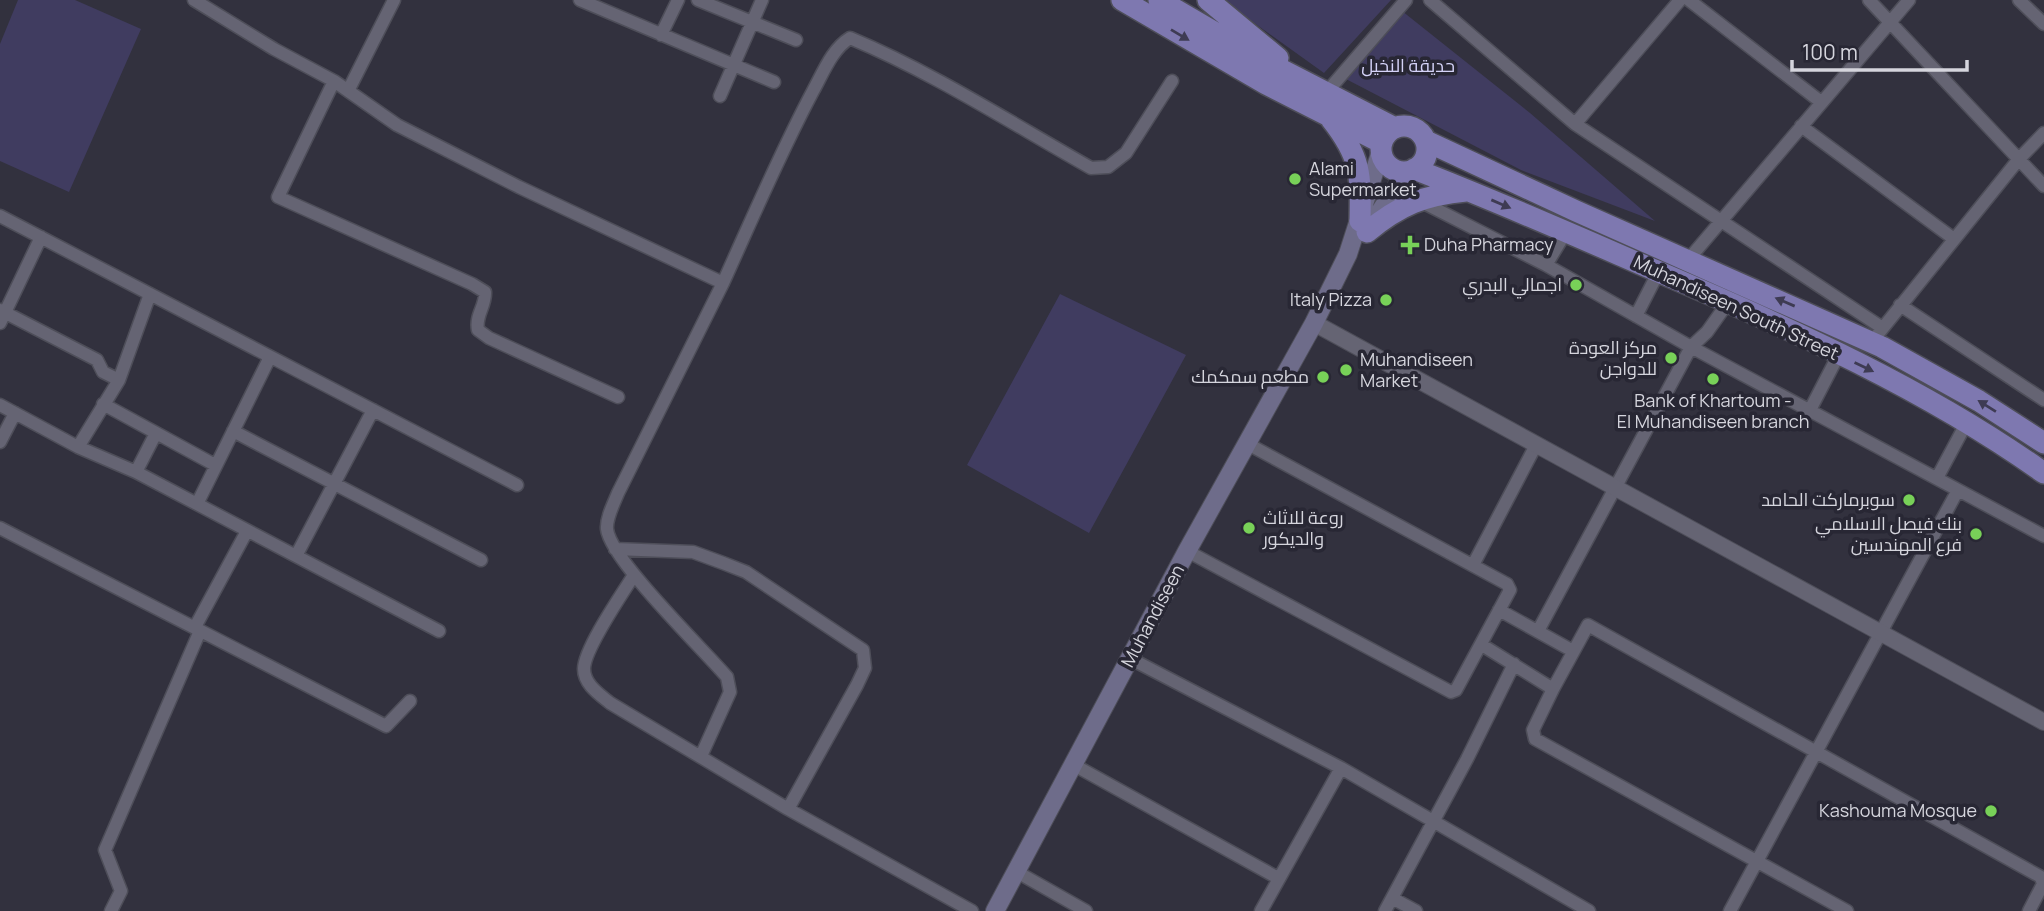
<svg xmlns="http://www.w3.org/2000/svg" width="2044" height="911" viewBox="0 0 2044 911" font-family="Manrope,Cairo,sans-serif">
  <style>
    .green { fill: #403c60 }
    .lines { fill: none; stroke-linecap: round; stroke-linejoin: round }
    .minor-casing { stroke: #4e4e59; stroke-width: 15 }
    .tertiary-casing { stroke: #4e4e59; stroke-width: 18 }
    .secondary-casing { stroke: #4e4e59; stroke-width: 20 }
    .trunk-casing { stroke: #4e4e59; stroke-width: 24 }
    .minor { stroke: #656473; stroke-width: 12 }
    .tertiary { stroke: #656473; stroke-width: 16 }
    .secondary { stroke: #6e6c8a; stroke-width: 18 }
    .trunk { stroke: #7e78b0; stroke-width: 21 }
    .oneway { fill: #3e3b53 }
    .poi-dot { fill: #78d158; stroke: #282734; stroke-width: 2.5 }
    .labels { text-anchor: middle; stroke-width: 7; stroke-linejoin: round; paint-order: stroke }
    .park-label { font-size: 18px; fill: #d5d3f8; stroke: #282734 }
    .poi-label { font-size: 18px; fill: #d5d5dd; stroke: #282734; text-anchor: end }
    .street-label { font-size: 18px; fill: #d5d5dd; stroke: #282734 }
  </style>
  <rect width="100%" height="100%" fill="#32313e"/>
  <!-- green -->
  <path class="green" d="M18 0H75L141 29 69 192 0 161V44Z
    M1222 0H1391L1324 73Z
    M1402 11 1530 113 1655 221 1521 170 1344 78Z
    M1060 294 1186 355 1089 533 967 465Z"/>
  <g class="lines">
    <!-- minor casing -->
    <g class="minor-casing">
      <path id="minor" d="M194 0 274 49 334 81 397 125 519 187 723 283 618 493C614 503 606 518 607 529 610 559 703 649 727 677L730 692 701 756
        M580 0 774 82
        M698 0 796 40
        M1430 0 1575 124 1881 327
        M1689 0 1821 102
        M1869 0 2044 186
        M2019 0 2044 24
        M661 35 678 0
        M334 81 278 197 472 284 485 292C486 306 475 315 478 330L489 338 618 397
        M348 91 394 0
        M1326 93 1406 0
        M720 96 762 0
        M1575 124 1680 0
        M1801 126 1954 239
        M1418 200 1546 265
        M0 216 517 485
        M1566 232 1546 265 1691 347 2044 536
        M1688 260 1909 0
        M723 283C752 219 780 153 813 91 823 73 832 49 850 38 934 73 1011 123 1091 168L1108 167 1126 153 1172 81
        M1900 305 2044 400
        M0 310 97 360 103 372 119 380
        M1636 316 1659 271
        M0 323 41 237
        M1878 334 2019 159 2044 133
        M103 404 215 465
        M0 405 78 447 136 472 439 631
        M1810 410 1839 354
        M233 431 481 560
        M0 442 15 413
        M78 447 119 380 150 294
        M136 472 156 433
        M1937 478 1967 422
        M197 504 270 357
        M0 528 386 726 410 701
        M615 549 693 552 723 563 746 572 863 650 865 668 857 685 788 809
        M1187 551 1451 692 1456 690 1510 590 1507 584 1246 443
        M296 556 373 410
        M1473 565 1536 445
        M634 575C622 594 584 649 584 669 584 684 599 694 610 703L788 809 972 911
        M1499 610 1573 651
        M195 627 247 531
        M1538 631 1691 347 1707 332 1729 301
        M1482 645 1553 689
        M1131 659 1341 768 1589 911
        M1074 765 1278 878
        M1017 872 1086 911
        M1392 898 1416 911
        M111 911 121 891 105 850 200 631
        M1261 911 1341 768
        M1385 911 1467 759 1514 664
        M1730 911 1958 490
        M1847 911 1535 739 1533 730 1553 689 1588 625 2041 877 2043 884 2029 911"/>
    </g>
    <!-- tertiary casing -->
    <g class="tertiary-casing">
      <path id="tertiary" d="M1314 323 2044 722"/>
    </g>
    <!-- secondary casing -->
    <g class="secondary-casing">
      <path id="secondary" d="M1370 227 1406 172
        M995 911 1187 551 1314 323 1348 254 1381 151"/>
    </g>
    <!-- trunk casing -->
    <g class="trunk-casing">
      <path id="trunk" d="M1122 0 1266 84 1382 143
        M1159 0 1257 57 1395 128
        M1208 0 1278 58
        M1331 119C1361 157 1361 174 1360 221
        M1381 149a23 23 0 1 1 46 0a23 23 0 1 1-46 0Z
        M1426 141 1576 211 1882 347 1979 401 2044 443
        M1414 169C1497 201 1578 237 1659 272 1792 329 1926 389 2044 473
        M1367 232C1400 205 1424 195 1466 191"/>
    </g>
    <!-- minor -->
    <use href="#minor" class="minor"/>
    <!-- tertiary -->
    <use href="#tertiary" class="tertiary"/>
    <!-- secondary -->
    <use href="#secondary" class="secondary"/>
    <!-- trunk -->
    <use href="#trunk" class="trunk"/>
  </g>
  <!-- one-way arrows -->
  <defs><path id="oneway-solid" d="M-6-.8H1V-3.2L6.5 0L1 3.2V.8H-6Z" transform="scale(1.75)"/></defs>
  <g class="oneway">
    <use href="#oneway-solid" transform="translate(1180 35) rotate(31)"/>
    <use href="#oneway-solid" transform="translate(1501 204) rotate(23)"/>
    <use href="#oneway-solid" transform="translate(1785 302) rotate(-157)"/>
    <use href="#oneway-solid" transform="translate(1864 367) rotate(26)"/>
    <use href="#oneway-solid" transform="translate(1987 406) rotate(-148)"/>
  </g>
  <!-- markers -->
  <g class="poi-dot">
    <circle cx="1295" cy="179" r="7"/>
    <path d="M1406.5 234.5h7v7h7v7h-7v7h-7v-7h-7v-7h7z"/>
    <circle cx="1576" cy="285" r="7"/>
    <circle cx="1386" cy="300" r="7"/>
    <circle cx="1671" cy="358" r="7"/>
    <circle cx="1346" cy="370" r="7"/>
    <circle cx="1323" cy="377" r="7"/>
    <circle cx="1713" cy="379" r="7"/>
    <circle cx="1909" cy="500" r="7"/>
    <circle cx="1249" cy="528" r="7"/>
    <circle cx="1976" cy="534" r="7"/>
    <circle cx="1991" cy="811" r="7"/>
  </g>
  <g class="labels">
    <!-- park labels -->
    <g class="park-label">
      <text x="1408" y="72">حديقة النخيل</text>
    </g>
    <!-- poi labels -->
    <g class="poi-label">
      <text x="1309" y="175" text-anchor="start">Alami<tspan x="1309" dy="21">Supermarket</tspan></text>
      <text x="1424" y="251" text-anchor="start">Duha Pharmacy</text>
      <text x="1562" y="291">اجمالي البدري</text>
      <text x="1372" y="306">Italy Pizza</text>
      <text x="1657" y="354">مركز العودة<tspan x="1657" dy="21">للدواجن</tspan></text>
      <text x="1360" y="366" text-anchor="start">Muhandiseen<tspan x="1360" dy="21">Market</tspan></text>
      <text x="1309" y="383">مطعم سمكمك</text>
      <text x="1713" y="407" text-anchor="middle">Bank of Khartoum -<tspan x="1713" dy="21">El Muhandiseen branch</tspan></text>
      <text x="1895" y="506">سوبرماركت الحامد</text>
      <text x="1263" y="524" text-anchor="start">روعة للاثاث<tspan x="1263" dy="21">والديكور</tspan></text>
      <text x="1962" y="530">بنك فيصل الاسلامي<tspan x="1962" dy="21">فرع المهندسين</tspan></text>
      <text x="1977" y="817">Kashouma Mosque</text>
    </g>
    <!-- street labels -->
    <g class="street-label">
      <text transform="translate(1736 308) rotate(25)" y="6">Muhandiseen South Street</text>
      <text transform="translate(1153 616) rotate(-62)" y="6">Muhandiseen</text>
    </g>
  </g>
  <!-- scale -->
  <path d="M1792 60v10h175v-10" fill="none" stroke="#d5d5dd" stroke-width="3.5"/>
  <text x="1802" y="60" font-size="21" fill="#d5d5dd" stroke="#282734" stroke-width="5" paint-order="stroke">100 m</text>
</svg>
